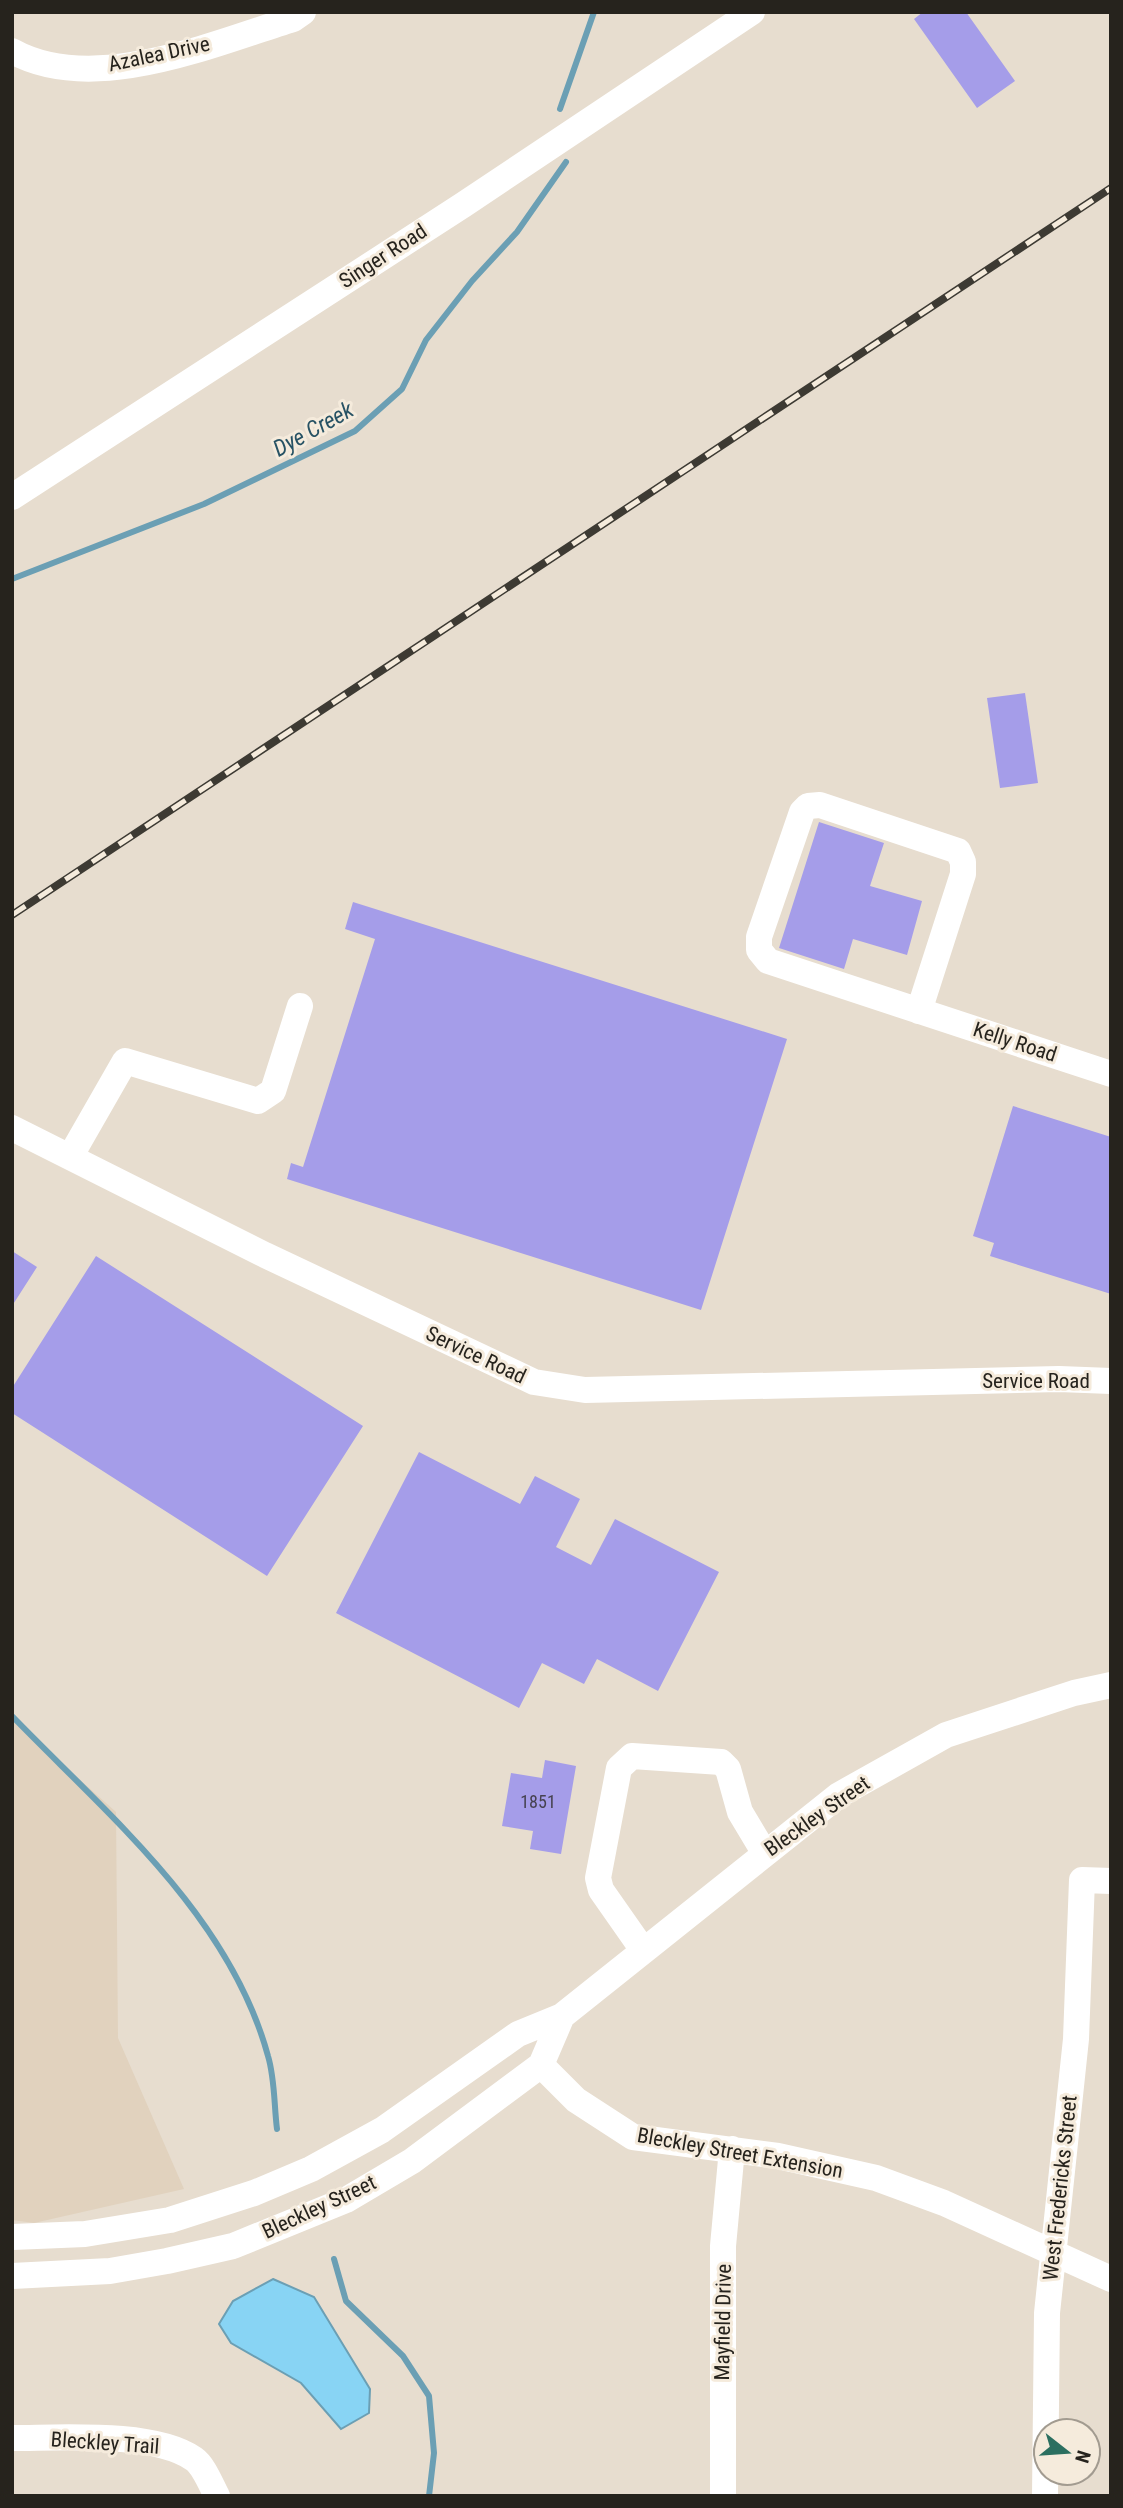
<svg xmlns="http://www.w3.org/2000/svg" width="1123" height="2508" viewBox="0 0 1123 2508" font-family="'Roboto Condensed',sans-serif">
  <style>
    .built { fill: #e1d2be }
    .water { fill: #88d4f4; stroke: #6b9fb4; stroke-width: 2 }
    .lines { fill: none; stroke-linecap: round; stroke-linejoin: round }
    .stream { stroke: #6b9fb4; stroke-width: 6 }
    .building { fill: #a59de9 }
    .minor { stroke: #fff; stroke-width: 26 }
    .rail-casing { stroke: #3d3a33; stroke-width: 8 }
    .rail { stroke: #f5ebdc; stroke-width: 5; stroke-dasharray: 16; stroke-linecap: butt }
    .labels { text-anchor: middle; stroke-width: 6; stroke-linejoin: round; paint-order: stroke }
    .number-label { font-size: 18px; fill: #464250 }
    .street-label { font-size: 21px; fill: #26231d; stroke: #f5ebdc }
    .water-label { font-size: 23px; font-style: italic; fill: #275264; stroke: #f5ebdc }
  </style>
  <rect width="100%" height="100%" fill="#e7ddcf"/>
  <!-- built -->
  <path class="built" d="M12 1719 116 1812 118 2038 184 2189 34 2223 12 2220Z"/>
  <!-- water -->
  <path class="water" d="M273 2279 314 2297 370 2389 369 2413 341 2429 301 2383 231 2343 219 2324 233 2301Z"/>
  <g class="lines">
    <!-- stream -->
    <path class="stream" d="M560 109 594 12
      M12 579 204 504 355 431 402 389 426 340 472 281 517 232 566 162
      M12 1716C109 1816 230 1916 268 2056 275 2079 274 2106 277 2129
      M334 2259 346 2301 403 2356 429 2396 434 2453 429 2496"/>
  </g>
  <!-- building -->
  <path class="building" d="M923 12H966L1015 81 977 108 914 19Z
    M1025 693 1038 783 1000 788 987 698Z
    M819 822 884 843 870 886 922 901 907 955 853 939 844 969 779 948Z
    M353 902 787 1039 701 1310 287 1179 291 1163 303 1167 375 939 345 929Z
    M1013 1106 1111 1137V1294L990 1256 994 1243 973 1236Z
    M12 1251 37 1267 12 1306Z
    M96 1256 363 1426 267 1576 12 1413V1388Z
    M419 1452 520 1504 535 1476 580 1499 556 1547 591 1565 615 1519 719 1572 658 1691 597 1659 584 1684 542 1663 519 1708 336 1613Z
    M545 1760 576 1766 561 1854 530 1849 533 1831 502 1826 511 1773 542 1778Z"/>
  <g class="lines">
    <!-- minor -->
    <path class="minor" d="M12 51C93 96 212 44 293 19L303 12
      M12 497 463 205 752 12
      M919 1011 963 874V862L958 851 820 805 808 806 802 812 759 937V950L768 961 1111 1074
      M12 1128 265 1255 534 1382 585 1390 1059 1379 1111 1381
      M70 1157 125 1061 258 1101 273 1091 300 1006
      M643 1950 601 1890 598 1878 619 1768 632 1756 721 1762 728 1769 740 1812 764 1852
      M541 2065 576 2100 633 2137 778 2156 876 2178 944 2203 1111 2279
      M12 2237 85 2234 170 2220 254 2193 311 2169 382 2130 518 2034 562 2016 839 1795 946 1735 1074 1693 1111 1685
      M12 2276 110 2271 167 2261 233 2246 346 2200 412 2161 541 2065 562 2016
      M12 2438C61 2438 154 2431 194 2459 204 2466 211 2485 217 2496
      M723 2496V2246L732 2149
      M1045 2496 1047 2313 1076 2039 1082 1880 1111 1881"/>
    <!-- rail casing -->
    <g class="rail-casing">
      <path id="rail" d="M12 915 1111 188"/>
    </g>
    <!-- rail -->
    <use href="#rail" class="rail"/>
  </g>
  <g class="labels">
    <!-- number labels -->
    <g class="number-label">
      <text x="538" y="1808">1851</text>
    </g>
    <!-- street labels -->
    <g class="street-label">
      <text transform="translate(159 54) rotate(-12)" y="7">Azalea Drive</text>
      <text transform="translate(383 256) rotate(-33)" y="7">Singer Road</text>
      <text transform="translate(1015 1042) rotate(18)" y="7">Kelly Road</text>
      <text transform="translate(476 1355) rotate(25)" y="7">Service Road</text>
      <text x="1036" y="1388">Service Road</text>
      <text transform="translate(817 1816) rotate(-35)" y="7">Bleckley Street</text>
      <text transform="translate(740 2153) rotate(10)" y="7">Bleckley Street Extension</text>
      <text transform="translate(1060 2188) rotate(-84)" y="7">West Fredericks Street</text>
      <text transform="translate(319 2207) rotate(-25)" y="7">Bleckley Street</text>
      <text transform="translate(723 2322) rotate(-89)" y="7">Mayfield Drive</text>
      <text transform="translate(105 2443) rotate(4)" y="7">Bleckley Trail</text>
    </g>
    <!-- water labels -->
    <g class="water-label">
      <text transform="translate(313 429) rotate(-29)" y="8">Dye Creek</text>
    </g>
  </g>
  <!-- border -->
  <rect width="1123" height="2508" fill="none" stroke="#26231d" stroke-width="28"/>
  <!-- north arrow -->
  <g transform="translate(1067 2452) rotate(107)"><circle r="33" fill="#f5ebdc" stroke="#a29b90" stroke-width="2"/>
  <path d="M0-5L12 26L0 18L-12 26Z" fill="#2b6f60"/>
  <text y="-10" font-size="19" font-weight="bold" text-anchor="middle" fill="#26231d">N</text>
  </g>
</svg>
